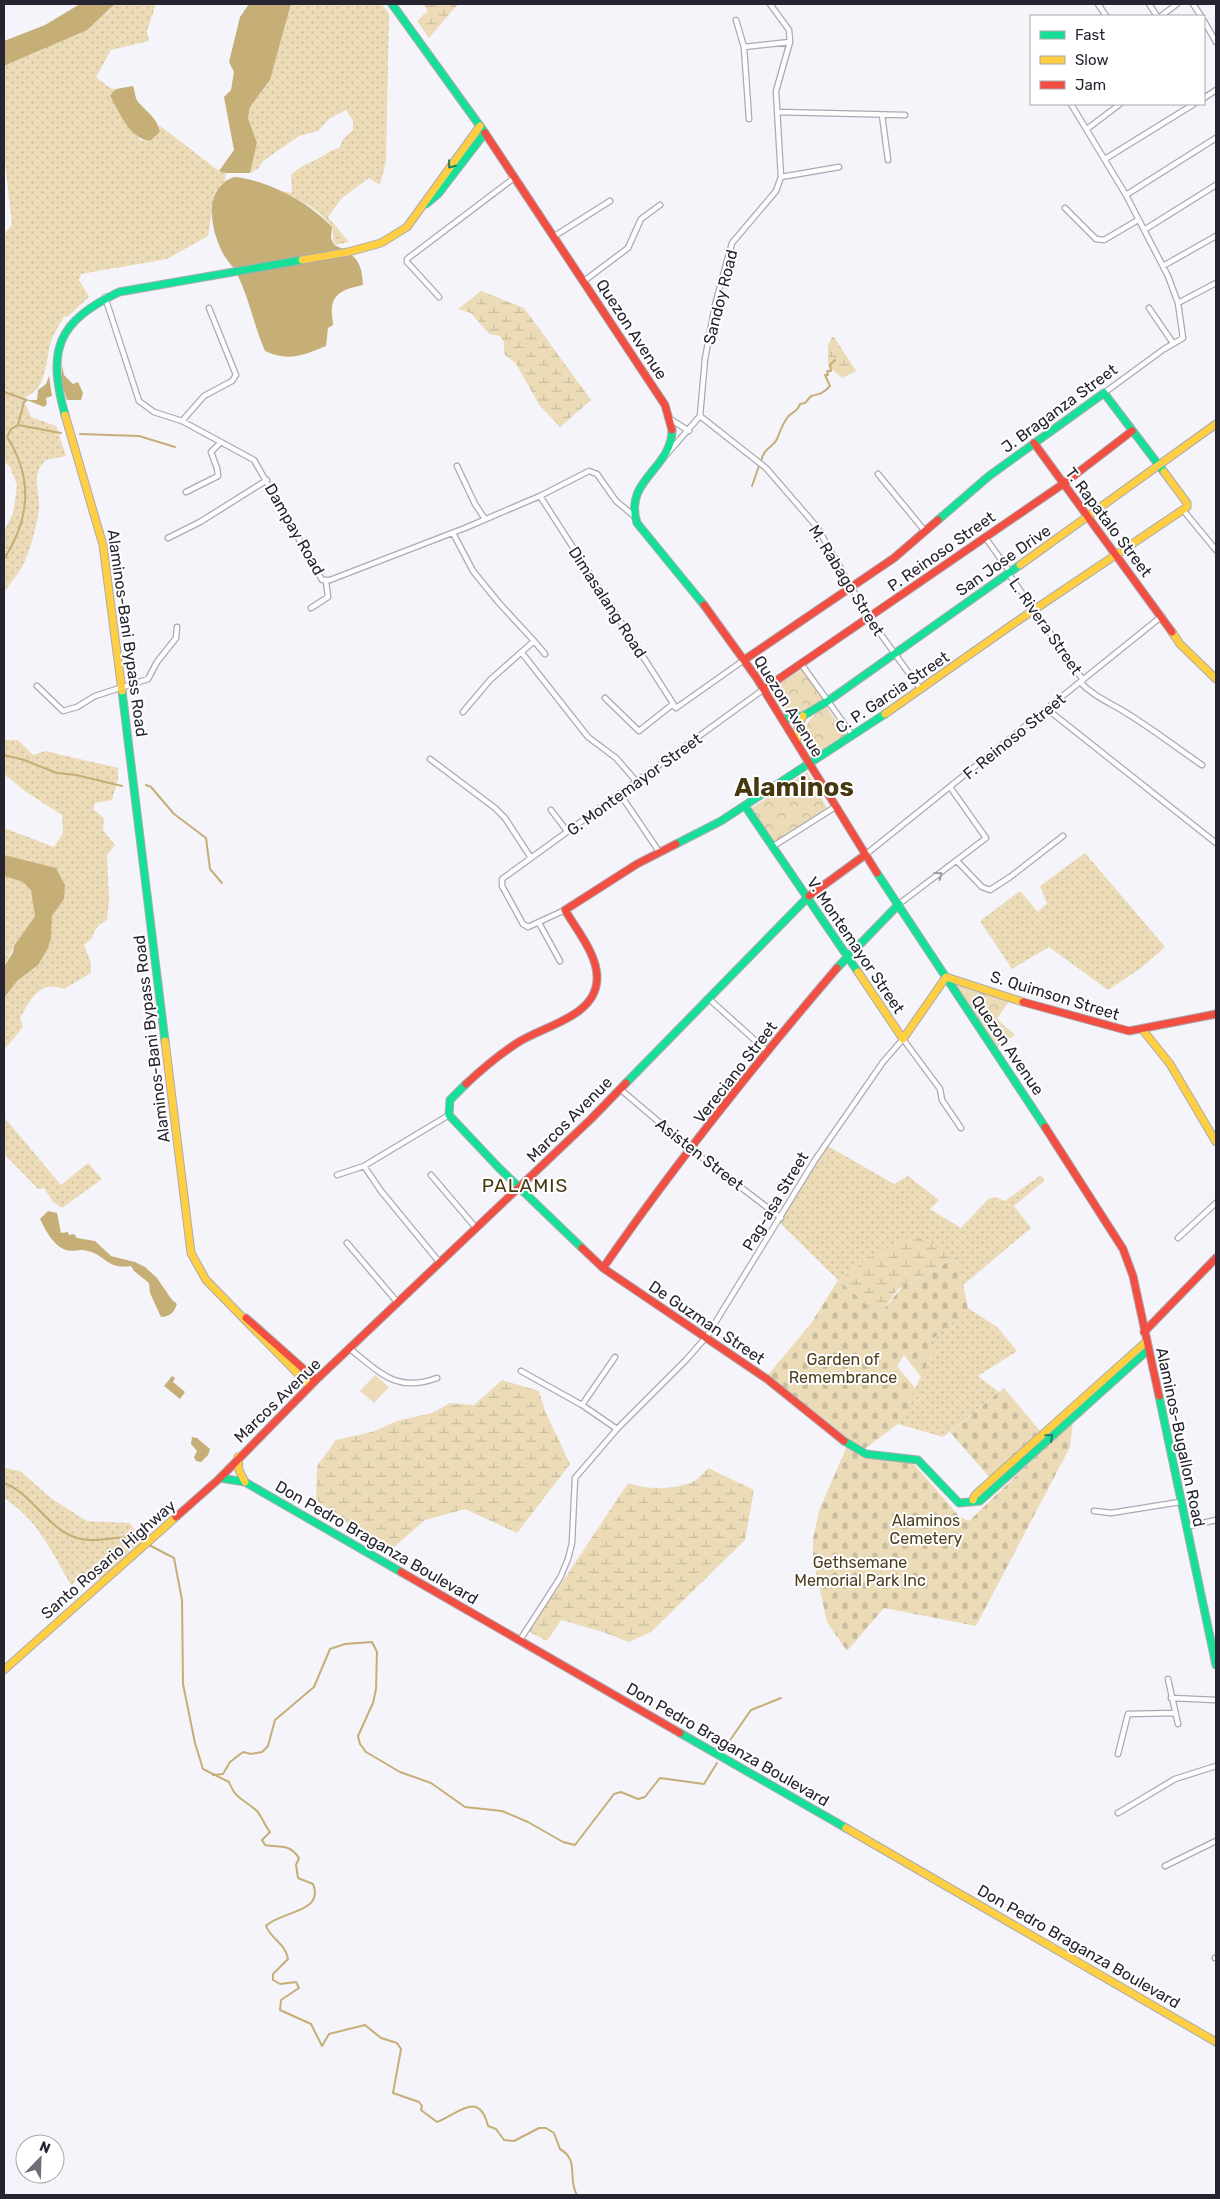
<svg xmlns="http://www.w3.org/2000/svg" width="1220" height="2199" viewBox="0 0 1220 2199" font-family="Rubik,sans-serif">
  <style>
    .grass { fill: url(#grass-dots) }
    .forest { fill: url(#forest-crowns) }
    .wetland { fill: url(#wetland-marsh) }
    .cemetery { fill: url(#cemetery-stones) }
    .garden { fill: #ebdbb7 }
    .water { fill: #c5af77 }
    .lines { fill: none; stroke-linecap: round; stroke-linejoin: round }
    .stream { stroke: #c5af77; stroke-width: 2 }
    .street-casing { stroke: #abaab2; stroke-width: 7 }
    .fast-casing { stroke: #abaab2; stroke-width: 9 }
    .slow-casing { stroke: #abaab2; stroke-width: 9 }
    .jam-casing { stroke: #abaab2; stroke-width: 9 }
    .street { stroke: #fefdfe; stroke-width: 4.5 }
    .fast { stroke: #16e098; stroke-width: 7 }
    .slow { stroke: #ffcf43; stroke-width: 7 }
    .jam { stroke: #f24e42; stroke-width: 7 }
    .oneway { stroke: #1e8264 }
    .oneway2 { stroke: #9d9ba1 }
    .labels { text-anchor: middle; stroke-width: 4; stroke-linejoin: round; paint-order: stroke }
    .street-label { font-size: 16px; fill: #262430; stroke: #fff }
    .park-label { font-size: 16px; fill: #4d3f1c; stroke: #fff }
    .quarter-label { font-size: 19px; letter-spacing: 1px; fill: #46380f; stroke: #fff }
    .town-label { font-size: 26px; font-weight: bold; fill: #46380f; stroke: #fff }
  </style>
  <defs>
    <pattern id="grass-dots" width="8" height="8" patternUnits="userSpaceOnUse" patternTransform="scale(1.25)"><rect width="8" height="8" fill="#ebdbb7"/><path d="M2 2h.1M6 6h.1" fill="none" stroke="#c9bc9e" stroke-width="1.8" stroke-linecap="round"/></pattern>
    <pattern id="forest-crowns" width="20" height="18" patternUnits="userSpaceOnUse" patternTransform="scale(1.25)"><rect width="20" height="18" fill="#ebdbb7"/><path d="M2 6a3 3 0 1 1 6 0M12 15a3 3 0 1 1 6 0" fill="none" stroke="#c9bc9e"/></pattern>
    <pattern id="wetland-marsh" width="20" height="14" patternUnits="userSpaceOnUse" patternTransform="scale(1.25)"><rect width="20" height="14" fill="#ebdbb7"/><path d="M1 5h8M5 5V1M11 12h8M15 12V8" fill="none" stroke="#c9bc9e"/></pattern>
    <pattern id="cemetery-stones" width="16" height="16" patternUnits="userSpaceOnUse" patternTransform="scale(1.25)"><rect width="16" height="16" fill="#ebdbb7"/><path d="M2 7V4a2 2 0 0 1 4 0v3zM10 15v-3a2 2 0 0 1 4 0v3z" fill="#c9bc9e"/></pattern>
  </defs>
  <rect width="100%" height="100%" fill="#f5f4fb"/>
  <!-- grass -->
  <path class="grass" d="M115 4H156L147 31 149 41 111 50 96 77 110 88 116 89 110 97 140 140 150 141 160 132 159 125 219 171 226 173 225 180 215 192 208 236 167 259 81 274 79 280 89 297 67 317 64 316C59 326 53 334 50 345 45 365 47 390 23 398L31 417 56 426 66 456 46 460C30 475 40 490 39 508 37 525 31 549 23 565 18 575 9 583 4 594V532L13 513 17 485 10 467 4 462V234L12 225 4 154V66L40 51 107 13Z
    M291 4H382L389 14 386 161 380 185 369 178 342 198 328 217 349 242 334 245C333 239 334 230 331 226 321 210 298 199 282 191L292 193 291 175C300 165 310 164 321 157 328 153 330 150 339 148L343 139 353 130V121L346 110 329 119 318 131 299 136 263 161 258 169 250 173 257 143 248 118 250 107 270 80Z
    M4 740H18L33 755 45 751 118 768V779L112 800 95 803 93 809 104 818 103 830 115 845 107 855 109 901 107 920C99 924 94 929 92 938L84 945 91 963V973L64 989C40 979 30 1000 20 1018L23 1027 4 1050V998L17 981 38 965 51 939 52 916 64 899 52 869 4 855V828L54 847 63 833 62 815 26 792 4 774Z
    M1085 853 1165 947 1141 968 1108 990 1049 947 1012 969 980 921 1020 891 1038 912 1047 903 1040 886Z
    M4 876 23 882 32 890 35 916 14 946 4 967Z
    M4 1117 61 1185 88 1163 102 1179 62 1208 53 1202 44 1188 38 1189 4 1154Z
    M826 1145 894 1184 908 1176 939 1200 930 1209 961 1228 988 1199 995 1197 1005 1201 1041 1175 1045 1180 1014 1206 1031 1228 962 1286 957 1257 874 1254 838 1280 779 1222Z
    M968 1308 997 1327 1017 1351 978 1376 999 1392 943 1437 898 1424 934 1349 929 1342Z
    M4 1468 20 1471 52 1499 87 1521 130 1523 142 1541 100 1579 95 1573 90 1578 83 1575 71 1585C52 1552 37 1519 4 1498Z"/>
  <!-- forest -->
  <path class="forest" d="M802 669 824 700 791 717 772 689Z
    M826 706 848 737 811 759C801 732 801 724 826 706Z
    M807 772 830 813 775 848 750 809Z
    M953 984 1009 1001 997 1019 1015 1035 996 1048Z"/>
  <!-- wetland -->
  <path class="wetland" d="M423 4H458L429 38 417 21 428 11Z
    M481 291 524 308 591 400 560 427 540 406 516 364 504 354V342L500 336 489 334 471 313 458 309 453 313Z
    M832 337H834L856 371 842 378 828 366V345Z
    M913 1235 957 1257 898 1289 879 1315 838 1280 874 1254Z
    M502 1380 539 1391 545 1411 570 1464 517 1533 465 1509 425 1520 393 1548 345 1522 316 1500 317 1466 336 1440 372 1432 397 1421 432 1413 450 1403 474 1405Z
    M708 1468 754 1490 745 1540 651 1632 629 1642 603 1632 561 1620 547 1641 526 1630 557 1590 628 1483C647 1490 675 1490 694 1481 699 1479 704 1472 708 1468Z"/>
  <!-- cemetery -->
  <path class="cemetery" d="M957 1257 968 1308 929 1342 934 1349 921 1377 904 1355 897 1366 916 1389 898 1424 863 1450 768 1375 812 1322 838 1280 879 1315 907 1281 911 1282Z
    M1004 1388 1041 1432 990 1478 950 1432Z
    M1073 1421 1070 1447 976 1626 884 1608 847 1651 827 1622 813 1559V1539L819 1511 847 1446 912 1462 959 1516 969 1521Z"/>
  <!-- garden -->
  <path class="garden" d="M826 715 837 732 829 738 818 721Z
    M375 1375 389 1387 374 1403 360 1391Z"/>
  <!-- water -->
  <path class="water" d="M80 4H115L87 30 4 66V41L45 25Z
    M249 4H291L270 80 250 107 248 118 257 143 250 173H226L219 171 234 150 224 97 231 90 234 72 229 62 240 17Z
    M133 86C135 91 135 98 138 102 147 112 157 118 160 132L150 141C129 138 120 113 110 96L116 89Z
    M234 177C268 180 309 202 332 227L331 238 334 245C356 254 362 262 363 285 350 288 333 291 332 308 331 313 333 319 333 325L328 328 326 346C305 355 287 362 265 351 254 326 249 297 236 272 233 266 228 262 225 257 211 233 201 189 234 177Z
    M62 365 64 375 73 384 78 382 83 393 81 400H67L62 384Z
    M49 376 52 396 46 398 47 404 44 407 27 400H37L38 390 46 384Z
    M4 855 56 868 65 885 64 899 52 916 51 939 47 950 38 965 17 981 4 998V967L13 952 14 946 35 916 31 890 23 882 4 876Z
    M48 1211 57 1213 61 1233 68 1232 69 1235 74 1234 77 1238 95 1241 111 1256 135 1262 145 1267 157 1278 172 1300 177 1304C174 1312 170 1317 161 1317L150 1293 149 1283 134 1271 131 1266C105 1270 106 1253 83 1250 74 1250 68 1253 60 1247 51 1241 45 1229 40 1219Z
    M172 1376 175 1378 173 1382 185 1392 180 1399 164 1386Z
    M192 1437 197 1438 210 1449 208 1455 201 1462 196 1461 194 1457 197 1451 191 1444Z"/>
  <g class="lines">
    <!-- stream -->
    <path class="stream" d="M4 392 27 400 24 402 18 425 11 429 7 437C34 479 30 519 4 559
      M18 425 61 433
      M80 434 139 436 175 447
      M761 461C765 446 773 448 777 439 780 432 782 425 787 418 791 412 798 412 800 404L805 403 811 396C820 394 824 393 830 386L825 375H828L827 371H831L830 365 835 360
      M752 486 759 466
      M4 755 24 760 57 773 76 775 122 786
      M146 785 151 787 174 814 206 838 210 869 222 883
      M4 1483C33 1494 47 1529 77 1538 100 1545 124 1531 145 1542
      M149 1545 174 1558 182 1600 183 1684 195 1743 203 1769 229 1782C236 1800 244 1799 257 1811 262 1817 265 1826 270 1832L262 1840 265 1845C280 1848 289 1843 299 1858L296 1865 298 1878 313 1884C325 1913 280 1911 266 1926 271 1939 286 1944 288 1959L273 1974V1980L280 1984 296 1982 299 1988 281 2000 280 2010 311 2024 322 2046 329 2034 365 2025 381 2038 397 2043 401 2049 393 2093 419 2102 422 2106 421 2110 437 2122C457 2115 479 2089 488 2126L496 2129 504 2140 514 2141 539 2128H546L554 2133 560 2149C580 2160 567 2179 577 2195
      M728 1743 751 1710 781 1698
      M213 1775 223 1774 230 1762 243 1752 251 1754 262 1752 268 1746 275 1720 314 1687 330 1649 345 1644 372 1642 377 1652 376 1689 373 1703 358 1736 360 1744 366 1752 400 1772 431 1783 465 1807 502 1811 528 1822 563 1842 575 1845 614 1794 621 1792 638 1799 645 1797 660 1778 704 1784 717 1763"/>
    <!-- street casing -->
    <g class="street-casing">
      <path id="street" d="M1098 4 1106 16
        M1149 4 1157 16
        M1193 4 1201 16
        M1161 16 1177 4
        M736 20 744 47 749 119
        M1204 21 1216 42
        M744 47 790 42
        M1204 98 1216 90
        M1071 104 1126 195 1168 276 1178 303 1183 338 1164 349 1104 393
        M777 112 905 115
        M882 115 888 160
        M1087 129 1120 104
        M1105 159 1194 104
        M781 177 839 167
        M1126 195 1216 138
        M1065 208 1096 239 1104 240 1138 220
        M1144 230 1216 185
        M553 237 610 201
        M1163 266 1216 236
        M584 281 628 248 641 219 660 205
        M105 297 139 401 154 412 182 421 254 460 322 580H330L465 528 540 496 589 471 597 474 616 501 633 515
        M439 297 407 262V259L514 178
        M1178 303 1216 283
        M1149 308 1173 343
        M700 416 766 468 817 527 869 618 921 690
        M670 419 689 431
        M182 421 204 396 232 381 236 375 209 308
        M667 454 700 416 705 359 715 305 732 243 776 191 781 177 776 91 790 42 789 30 770 4
        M457 466 475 504 485 519
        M878 474 924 530
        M186 492 218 476 217 468 211 452 220 443
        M540 496 676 708 744 660
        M1183 510 1216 550
        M453 533 473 571 499 603 534 641 490 680 463 712
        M985 537 1010 572
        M168 538 200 522 267 480
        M1008 573 1083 680
        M311 608 328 597 326 581
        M534 641 545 654
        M522 653 588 737 616 758 637 782
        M802 665 853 736
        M1080 682C1094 697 1111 703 1128 714 1154 730 1177 748 1202 765
        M37 686 63 711 77 707 95 696 148 679 157 662 176 638 177 627
        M605 698 639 731 673 704
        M1047 709 1216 843
        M430 759 495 808 505 818 531 858
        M620 794 660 853
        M551 810 567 831
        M772 847 835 807
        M865 855 1162 616
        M957 861 982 887 990 890 1010 877 1063 836
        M899 904 986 838 950 787
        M565 910 528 927 523 924 502 886V879L764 689
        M539 923 560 961
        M708 998 768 1052
        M620 1089 692 1150 781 1218
        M364 1166 381 1191 440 1263
        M337 1175 364 1166 449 1115
        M431 1175 476 1228
        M1178 1238 1216 1203
        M347 1243 398 1303
        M350 1349C381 1373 396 1393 437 1378
        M521 1371 582 1405 617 1429
        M582 1405 615 1357
        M1094 1511 1111 1513 1180 1502
        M1186 1527 1216 1520
        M520 1640 560 1578 568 1559 572 1543 575 1478 617 1429 686 1360 707 1336 815 1160 883 1062 903 1039 940 1089 942 1100 961 1128
        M1168 1679 1178 1724
        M1171 1698 1216 1700
        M1118 1754 1128 1714 1175 1713
        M1118 1813 1175 1779 1216 1766
        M1165 1866 1216 1841
        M1215 1958H1216"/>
    </g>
    <!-- fast casing -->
    <g class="fast-casing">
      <path id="fast" d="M392 4 485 133 438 194 426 204
        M65 415C47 349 57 322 119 292L302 260
        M672 430C672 469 623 480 637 523L704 605
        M938 520 989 476 1104 393 1164 472
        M122 691 165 1041
        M783 719 803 716 828 701 1020 565
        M745 806 858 972
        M676 844 721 821 885 714
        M877 873 1045 1127
        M837 968 899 904
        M626 1083 809 896
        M466 1084 450 1100 449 1115 499 1168 582 1248
        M1159 1396 1216 1665
        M844 1441 866 1454 918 1460 959 1503 980 1501 1148 1350
        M220 1478 245 1482 401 1572
        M680 1733 846 1828"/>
    </g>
    <!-- slow casing -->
    <g class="slow-casing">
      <path id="slow" d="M302 260 348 252 381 243 407 227 480 126
        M65 415 103 545 122 691
        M1020 565 1216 424
        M1172 632 1180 644 1216 679
        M885 714 1016 622 1187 507V503L1164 472
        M797 742 798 727 803 716
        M858 972 903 1039 946 977 1023 1002
        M1142 1029 1170 1064 1216 1142
        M165 1041 191 1253 206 1280 310 1386
        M238 1457 239 1470 245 1482
        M973 1500 975 1495 1147 1341
        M4 1670 176 1517
        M846 1828 1216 2042"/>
    </g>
    <!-- jam casing -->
    <g class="jam-casing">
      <path id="jam" d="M485 133 665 405 672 430
        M1034 443 1172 632
        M704 605 756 677 877 873
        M744 660 894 558 938 520
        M764 689 1063 484 1132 431
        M809 896 865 855
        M1023 1002 1129 1031 1216 1014
        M466 1084C482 1069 499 1055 517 1043 543 1026 596 1017 597 979 598 955 576 929 565 910L637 864 676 844
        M1045 1127 1123 1249 1133 1276 1159 1396
        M582 1248 603 1268 767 1379 844 1441
        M603 1268C675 1164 755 1064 837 968
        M1144 1332 1216 1258
        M316 1380 591 1119 626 1083
        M176 1517 220 1478 316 1380 246 1318
        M401 1572 680 1733"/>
    </g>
    <!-- street -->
    <use href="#street" class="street"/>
    <!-- fast -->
    <use href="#fast" class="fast"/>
    <!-- slow -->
    <use href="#slow" class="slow"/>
    <!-- jam -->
    <use href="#jam" class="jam"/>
  </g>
  <!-- one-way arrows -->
  <defs><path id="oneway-chevron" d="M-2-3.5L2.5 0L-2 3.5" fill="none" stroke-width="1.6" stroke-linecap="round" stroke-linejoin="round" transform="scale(1.25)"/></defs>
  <g class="oneway">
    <use href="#oneway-chevron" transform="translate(451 165) rotate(128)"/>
    <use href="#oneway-chevron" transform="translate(1050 1437) rotate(-41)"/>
  </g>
  <use class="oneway2" href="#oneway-chevron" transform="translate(939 875) rotate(-36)"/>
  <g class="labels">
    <!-- street labels -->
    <g class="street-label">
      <text transform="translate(720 297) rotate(-76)" y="6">Sandoy Road</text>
      <text transform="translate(632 329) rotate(57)" y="6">Quezon Avenue</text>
      <text transform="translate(1059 408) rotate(-36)" y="6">J. Braganza Street</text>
      <text transform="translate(1109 522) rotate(53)" y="6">T. Rapatalo Street</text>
      <text transform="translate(295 529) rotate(60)" y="6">Dampay Road</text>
      <text transform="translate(941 551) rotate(-35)" y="6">P. Reinoso Street</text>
      <text transform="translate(1003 560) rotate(-35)" y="6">San Jose Drive</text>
      <text transform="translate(847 580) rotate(58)" y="6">M. Rabago Street</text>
      <text transform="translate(608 602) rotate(57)" y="6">Dimasalang Road</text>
      <text transform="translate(1046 626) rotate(55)" y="6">L. Rivera Street</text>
      <text transform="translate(128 633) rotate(82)" y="6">Alaminos-Bani Bypass Road</text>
      <text transform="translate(892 692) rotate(-34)" y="6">C. P. Garcia Street</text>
      <text transform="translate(789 706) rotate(58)" y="6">Quezon Avenue</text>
      <text transform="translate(1014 736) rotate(-39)" y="6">F. Reinoso Street</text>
      <text transform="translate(634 784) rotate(-36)" y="6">G. Montemayor Street</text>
      <text transform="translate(856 945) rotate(56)" y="6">V. Montemayor Street</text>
      <text transform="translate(1055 995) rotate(17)" y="6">S. Quimson Street</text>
      <text transform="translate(151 1039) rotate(-97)" y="6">Alaminos-Bani Bypass Road</text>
      <text transform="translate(1008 1045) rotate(56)" y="6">Quezon Avenue</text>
      <text transform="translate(735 1072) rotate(-52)" y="6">Vereciano Street</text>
      <text transform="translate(569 1119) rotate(-45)" y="6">Marcos Avenue</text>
      <text transform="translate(700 1154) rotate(38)" y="6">Asisten Street</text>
      <text transform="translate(775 1201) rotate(-59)" y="6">Pag-asa Street</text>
      <text transform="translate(707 1322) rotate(34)" y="6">De Guzman Street</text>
      <text transform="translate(277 1400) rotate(-44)" y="6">Marcos Avenue</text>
      <text transform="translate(1181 1437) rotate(78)" y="6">Alaminos-Bugallon Road</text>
      <text transform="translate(377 1542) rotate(30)" y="6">Don Pedro Braganza Boulevard</text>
      <text transform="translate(108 1559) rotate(-41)" y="6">Santo Rosario Highway</text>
      <text transform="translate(728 1744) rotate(30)" y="6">Don Pedro Braganza Boulevard</text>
      <text transform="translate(1079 1946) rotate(30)" y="6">Don Pedro Braganza Boulevard</text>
    </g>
    <!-- park labels -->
    <g class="park-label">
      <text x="843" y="1365">Garden of<tspan x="843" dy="18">Remembrance</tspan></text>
      <text x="926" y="1526">Alaminos<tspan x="926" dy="18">Cemetery</tspan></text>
      <text x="860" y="1568">Gethsemane<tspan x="860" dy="18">Memorial Park Inc</tspan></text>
    </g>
    <!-- quarter labels -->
    <g class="quarter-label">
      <text x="525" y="1192">PALAMIS</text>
    </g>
    <!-- town labels -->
    <g class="town-label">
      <text x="794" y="796">Alaminos</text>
    </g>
  </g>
  <!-- border -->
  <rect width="1220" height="2199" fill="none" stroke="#262430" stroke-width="10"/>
  <!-- legend -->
  <rect x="1030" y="15" width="175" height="90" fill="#ffffff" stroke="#a8a7ac"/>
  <rect x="1040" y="31" width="25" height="8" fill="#16e098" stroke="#a8a7ac"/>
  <text x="1075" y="40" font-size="15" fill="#262430">Fast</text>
  <rect x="1040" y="56" width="25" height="8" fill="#ffcf43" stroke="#a8a7ac"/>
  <text x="1075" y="65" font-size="15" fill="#262430">Slow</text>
  <rect x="1040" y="81" width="25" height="8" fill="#f24e42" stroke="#a8a7ac"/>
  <text x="1075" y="90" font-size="15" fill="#262430">Jam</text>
  <!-- north arrow -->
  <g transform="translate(40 2159) rotate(23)"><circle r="24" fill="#ffffff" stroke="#a8a7ac"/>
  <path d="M0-4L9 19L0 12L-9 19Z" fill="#6e6d77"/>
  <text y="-8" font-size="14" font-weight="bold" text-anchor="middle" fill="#262430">N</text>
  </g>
</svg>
